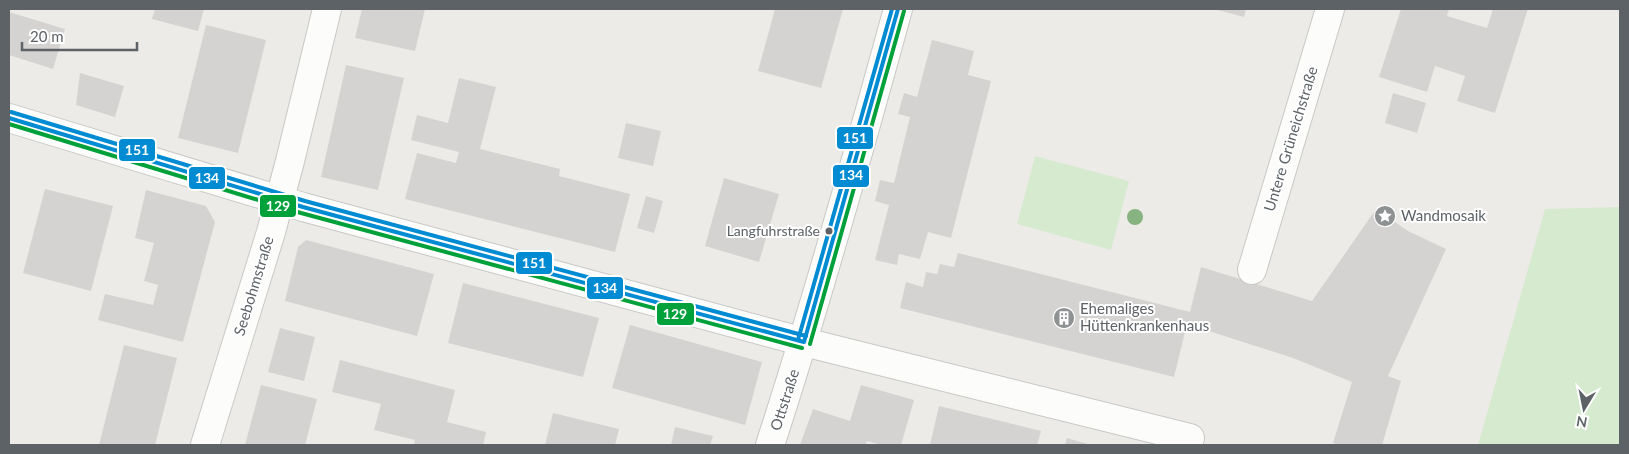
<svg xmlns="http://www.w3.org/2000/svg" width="1629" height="454" viewBox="0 0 1629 454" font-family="Lato,sans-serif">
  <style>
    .green { fill: #d6ead0 }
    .building { fill: #d5d3d1 }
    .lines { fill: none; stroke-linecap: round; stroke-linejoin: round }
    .minor-casing { stroke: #c8c8c7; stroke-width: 30 }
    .minor { stroke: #fcfcfb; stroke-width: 28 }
    .bus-1-casing { stroke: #fff; stroke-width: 8 }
    .bus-2-casing { stroke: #fff; stroke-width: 8 }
    .bus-3-casing { stroke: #fff; stroke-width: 8 }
    .bus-1 { stroke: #008bd2; stroke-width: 4 }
    .bus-2 { stroke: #00a13a; stroke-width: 4 }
    .bus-3 { stroke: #008bd2; stroke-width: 4 }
    .tree { fill: #86b380 }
    .bus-dot { fill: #5c6266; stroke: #fff; stroke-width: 2 }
    .labels { text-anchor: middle; stroke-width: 4; stroke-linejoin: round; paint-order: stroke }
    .bus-label { font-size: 14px; fill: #5c6266; stroke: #fff; text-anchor: end }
    .street-label { font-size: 15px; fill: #5c6266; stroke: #fff }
    .poi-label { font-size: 15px; fill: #5c6266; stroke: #fff; text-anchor: start }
    .line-badge { stroke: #fff; stroke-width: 2 }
    .badge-label { font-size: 14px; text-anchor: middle; font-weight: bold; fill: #fff }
  </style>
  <rect width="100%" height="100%" fill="#edebe7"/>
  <!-- green -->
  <path class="green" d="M1035 156 1129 181 1111 250 1017 224Z
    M1620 207V445H1478L1545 209Z"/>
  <!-- building -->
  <path class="building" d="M155 9H204L198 31 152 19Z
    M362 9H425L415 51 355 38Z
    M775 9H843L821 88 758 71Z
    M1214 9H1246L1244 17Z
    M1401 9H1449L1447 16 1487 28 1493 9H1528L1495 113 1457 101 1465 76 1435 66 1427 92 1379 77Z
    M9 12 65 29 53 69 9 55Z
    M206 25 266 40 238 153 178 138Z
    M932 40 974 51 968 75 991 81 951 238 928 232 920 259 899 254 897 265 875 260 889 205 875 201 880 180 894 183 910 117 898 114 904 93 917 97Z
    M346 65 404 78 378 190 321 177Z
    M80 73 124 86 115 117 76 105Z
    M459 78 496 87 480 149 560 169 559 176 630 194 615 252 405 199 417 153 456 163 459 152 411 140 417 115 448 123Z
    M1393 93 1426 103 1417 133 1385 123Z
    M626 123 661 131 653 166 618 158Z
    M724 178 779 194 759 262 705 246Z
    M45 189 113 206 91 291 23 273Z
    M146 190 206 206 215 222 183 342 98 320 105 294 153 305 158 285 144 281 154 243 135 238Z
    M646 196 663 201 654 233 637 228Z
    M1376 209 1408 231 1446 249 1388 376 1401 381 1382 445H1339L1333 443 1352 382 1293 358 1187 324 1174 377 900 308 906 282 923 287 926 272 937 274 940 264 954 267 958 253 1190 312 1201 267 1312 301Z
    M306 240 434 274 417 336 285 301 298 247Z
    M463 283 599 318 583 377 448 343Z
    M630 325 762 362 745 425 612 388Z
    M280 328 315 337 304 381 268 372Z
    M124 345 177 358 155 445H99Z
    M340 360 455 390 447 422 486 432 483 445H414L415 440 374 430 381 404 332 392Z
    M261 385 317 399 305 445H245Z
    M861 385 914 400 901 445H882L867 441 865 445H800L813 409 850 421Z
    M939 406 1041 431 1037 445H930Z
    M553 413 619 429 615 445H545Z
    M675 427 713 436 710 445H671Z
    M1067 438 1091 445H1065Z"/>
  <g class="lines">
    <!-- minor casing -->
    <g class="minor-casing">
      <path id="minor" d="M9 118 303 207 804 342 1190 438 1188 445
        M1252 270 1330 9
        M205 445 271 232 290 161 327 9
        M770 445C817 301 858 155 898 9"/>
    </g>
    <!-- minor -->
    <use href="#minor" class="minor"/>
    <!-- bus-1 casing -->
    <g class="bus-1-casing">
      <path id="bus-1" d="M9 118 303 207 804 342
        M804 342 898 9"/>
    </g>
    <!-- bus-2 casing -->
    <g class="bus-2-casing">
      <path id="bus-2" d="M9 124 301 213 802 348
        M810 344 904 11"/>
    </g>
    <!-- bus-3 casing -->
    <g class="bus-3-casing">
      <path id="bus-3" d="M11 112 305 201 806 336
        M798 340 892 9"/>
    </g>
    <!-- bus-1 -->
    <use href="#bus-1" class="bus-1"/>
    <!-- bus-2 -->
    <use href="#bus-2" class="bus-2"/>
    <!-- bus-3 -->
    <use href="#bus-3" class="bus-3"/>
  </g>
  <!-- trees -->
  <circle class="tree" cx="1135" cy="217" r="8"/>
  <!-- icons -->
  <defs>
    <g id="sight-disc" transform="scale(1.125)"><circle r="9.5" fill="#8f9293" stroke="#fff"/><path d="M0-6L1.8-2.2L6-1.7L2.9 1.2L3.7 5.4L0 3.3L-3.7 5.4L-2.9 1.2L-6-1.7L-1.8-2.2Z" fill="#fff"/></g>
    <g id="building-disc" transform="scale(1.125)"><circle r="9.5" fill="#8f9293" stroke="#fff"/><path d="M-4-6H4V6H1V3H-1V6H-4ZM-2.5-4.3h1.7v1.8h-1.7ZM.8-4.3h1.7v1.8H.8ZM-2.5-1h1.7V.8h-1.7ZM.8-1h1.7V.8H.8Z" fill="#fff"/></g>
  </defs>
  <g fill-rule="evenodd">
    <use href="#sight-disc" x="1385" y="216"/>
    <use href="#building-disc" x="1064" y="318"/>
  </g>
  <!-- markers -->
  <circle class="bus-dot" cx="829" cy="231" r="4.5"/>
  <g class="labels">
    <!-- bus labels -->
    <g class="bus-label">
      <text x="820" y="236">Langfuhrstraße</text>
    </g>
    <!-- street labels -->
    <g class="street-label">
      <text transform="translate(1291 139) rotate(-73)" y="5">Untere Grüneichstraße</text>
      <text transform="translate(254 286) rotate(-73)" y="5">Seebohmstraße</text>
      <text transform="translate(785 400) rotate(-72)" y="5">Ottstraße</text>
    </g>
    <!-- poi labels -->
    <g class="poi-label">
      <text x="1401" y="221">Wandmosaik</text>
      <text x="1080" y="314">Ehemaliges<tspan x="1080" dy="17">Hüttenkrankenhaus</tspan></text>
    </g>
  </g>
  <g class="line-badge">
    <rect x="836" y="126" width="38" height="24" rx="5" fill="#008bd2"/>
    <rect x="118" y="138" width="38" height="24" rx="5" fill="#008bd2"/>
    <rect x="832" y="164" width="38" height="24" rx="5" fill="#008bd2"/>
    <rect x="188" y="166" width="38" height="24" rx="5" fill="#008bd2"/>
    <rect x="259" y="194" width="38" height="24" rx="5" fill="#00a13a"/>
    <rect x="515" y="251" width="38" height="24" rx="5" fill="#008bd2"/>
    <rect x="586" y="276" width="38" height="24" rx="5" fill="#008bd2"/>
    <rect x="656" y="302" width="39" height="24" rx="5" fill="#00a13a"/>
  </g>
  <g class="badge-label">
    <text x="855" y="143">151</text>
    <text x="137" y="155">151</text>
    <text x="851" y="180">134</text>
    <text x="207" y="183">134</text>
    <text x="278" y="211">129</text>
    <text x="534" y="268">151</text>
    <text x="605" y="293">134</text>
    <text x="675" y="319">129</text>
  </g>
  <!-- border -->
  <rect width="1629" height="454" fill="none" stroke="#5c6266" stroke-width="20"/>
  <!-- north arrow -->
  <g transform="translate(1584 409) rotate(190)" stroke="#ffffff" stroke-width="4" paint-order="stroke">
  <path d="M0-4L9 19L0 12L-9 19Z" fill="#5c6266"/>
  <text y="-8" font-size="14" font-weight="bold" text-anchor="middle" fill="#5c6266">N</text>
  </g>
  <!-- scale -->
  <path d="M22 42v8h115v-8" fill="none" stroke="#5c6266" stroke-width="2.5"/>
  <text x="30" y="42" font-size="15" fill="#5c6266" stroke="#ffffff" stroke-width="4" paint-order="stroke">20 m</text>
</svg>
